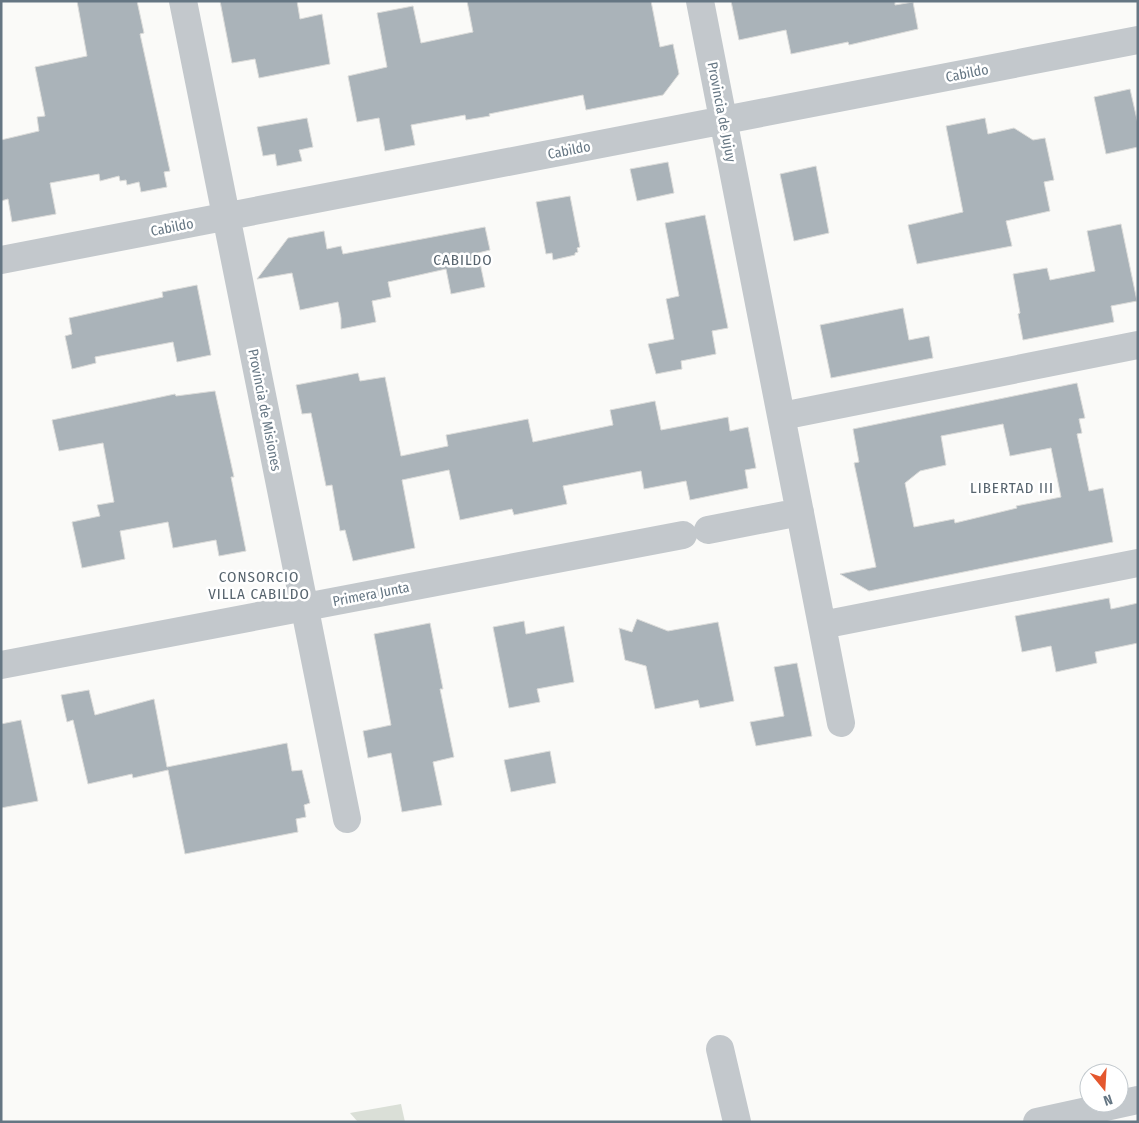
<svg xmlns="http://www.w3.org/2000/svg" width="1139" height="1123" viewBox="0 0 1139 1123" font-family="'Fira Sans Condensed',sans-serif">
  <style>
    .green { fill: #dadfd7 }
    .building { fill: #aab3b9; stroke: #dcdcda; fill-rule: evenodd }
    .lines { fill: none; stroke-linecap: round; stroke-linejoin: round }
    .minor { stroke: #c3c8cc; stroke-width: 28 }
    .labels { text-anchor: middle; stroke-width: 5; stroke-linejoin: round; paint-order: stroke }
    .street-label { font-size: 14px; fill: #657683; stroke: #fff }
    .neighbourhood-label { font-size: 15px; letter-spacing: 1px; fill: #57646e; stroke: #fff }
  </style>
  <rect width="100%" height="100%" fill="#fafaf8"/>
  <!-- green -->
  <path class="green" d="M401 1104 405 1122H358L350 1113Z"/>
  <!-- building -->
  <path class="building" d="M77 1H137L144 33 140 34 170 171 164 172 167 187 141 192 139 182 127 185 126 180 120 181 119 176 100 181 99 174 50 183 56 214 12 222 8 199 1 201V140L39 131 37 117 45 116 35 67 87 56Z
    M220 1H297L300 19 322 14 330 64 259 78 255 59 232 63Z
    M467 1H651L660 47 673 44 679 74 663 95 586 110 583 95 489 114 490 116 466 120 465 115 411 125 415 145 385 151 379 118 357 122 348 76 387 67 377 13 413 6 421 43 473 32Z
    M731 1H895V5L913 2 918 29 849 45 848 42 791 54 786 30 739 40Z
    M1130 89 1138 124V147L1106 154 1094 97Z
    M307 118 313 147 299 150 302 161 277 166 275 154 263 156 257 127Z
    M985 118 988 134 1014 128 1033 140 1045 138 1054 180 1044 182 1050 211 1006 221 1012 246 917 264 908 225 963 212 946 126Z
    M668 162 674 193 637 201 630 169Z
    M816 166 829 233 794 241 780 174Z
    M570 196 580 247 577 248 578 252 575 253V255L553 260 552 253 546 254 536 202Z
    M705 215 728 328 712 331 716 354 681 361 682 369 656 374 648 344 674 339 666 299 679 296 665 223Z
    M1121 224 1137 301 1111 306 1114 322 1023 340 1018 314 1020 313 1013 274 1047 268 1050 280 1095 271 1087 231Z
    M485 227 490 250 478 253 485 287 451 294 446 269 388 282 391 297 372 301 376 322 341 329V318L338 302 300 310 292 273 257 279 288 238 324 231 327 249 341 246 343 254Z
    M197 285 211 355 177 362 173 342 95 357 96 363 72 369 65 336 72 334 69 318 163 297 162 292Z
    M903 308 909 340 929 336 933 358 831 378 820 325Z
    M358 373 360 381 385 377 401 456 448 446 446 435 528 419 533 442 613 425 610 410 655 401 661 430 728 417 730 431 748 427 756 468 745 470 748 488 690 500 686 481 644 489 641 471 563 486 567 504 514 515 512 509 460 520 449 470 402 480 415 548 353 561 345 530 340 531 332 485 326 486 311 413 302 414 296 385Z
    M1077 383 1085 418 1079 419 1082 433 1077 434 1089 491 1103 488 1113 542 869 591 840 574 876 567 854 463 859 462 853 429ZM1003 424 1010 456 1051 448 1061 497 1016 506 1017 508 955 523 954 519 914 527 905 483 920 471 946 465 941 436Z
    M215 391 234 477H231L246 551 219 556 216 540 173 548 168 522 120 531 125 559 82 568 72 522 100 516 97 505 114 502 103 443 59 451 52 420 175 394 176 396Z
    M1109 598 1111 609 1138 603V643L1095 652 1097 663 1056 672 1051 646 1022 652 1015 616Z
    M637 619 668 631 718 622 734 701 700 708 698 700 655 709 646 666 625 660 619 628 632 632Z
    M524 621 526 634 564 626 574 682 537 689 540 702 509 708 493 627Z
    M430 623 443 689H440L454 757 433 762 442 805 402 812 391 753 368 758 363 731 391 725 374 634Z
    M797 663 812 736 756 746 750 722 784 716 774 667Z
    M89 690 95 715 154 699 167 767 287 743 292 771 302 770 310 803 304 805 306 817 296 819 298 832 185 854 168 770 133 778 132 774 88 784 73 720 67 722 61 695Z
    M21 720 38 801 1 808V724Z
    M550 751 556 783 511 792 504 760Z"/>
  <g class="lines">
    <!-- minor -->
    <path class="minor" d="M183 1 347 819
      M700 1 841 723
      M1 260 1138 40
      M782 416 1138 345
      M708 530 800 512
      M822 625 1138 563
      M1 665 683 535
      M720 1049 737 1122
      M1037 1122 1138 1100"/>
  </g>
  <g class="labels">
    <!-- street labels -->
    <g class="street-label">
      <text transform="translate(967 73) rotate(-11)" y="5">Cabildo</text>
      <text transform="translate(722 112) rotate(79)" y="5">Provincia de Jujuy</text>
      <text transform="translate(569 150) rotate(-11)" y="5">Cabildo</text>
      <text transform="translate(172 227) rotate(-11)" y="5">Cabildo</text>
      <text transform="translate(265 410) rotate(79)" y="5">Provincia de Misiones</text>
      <text transform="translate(371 594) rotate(-11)" y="5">Primera Junta</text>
    </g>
    <!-- neighbourhood labels -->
    <g class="neighbourhood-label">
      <text x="463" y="265">CABILDO</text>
      <text x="1012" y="493">LIBERTAD III</text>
      <text x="259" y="582">CONSORCIO<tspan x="259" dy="17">VILLA CABILDO</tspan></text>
    </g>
  </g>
  <!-- border -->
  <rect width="1139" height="1123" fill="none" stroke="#657683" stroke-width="5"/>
  <!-- north arrow -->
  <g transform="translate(1104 1088) rotate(162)"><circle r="24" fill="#ffffff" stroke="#c1c8cd"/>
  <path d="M0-4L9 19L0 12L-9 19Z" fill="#e4572e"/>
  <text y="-8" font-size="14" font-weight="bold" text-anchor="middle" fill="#657683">N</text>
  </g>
</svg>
